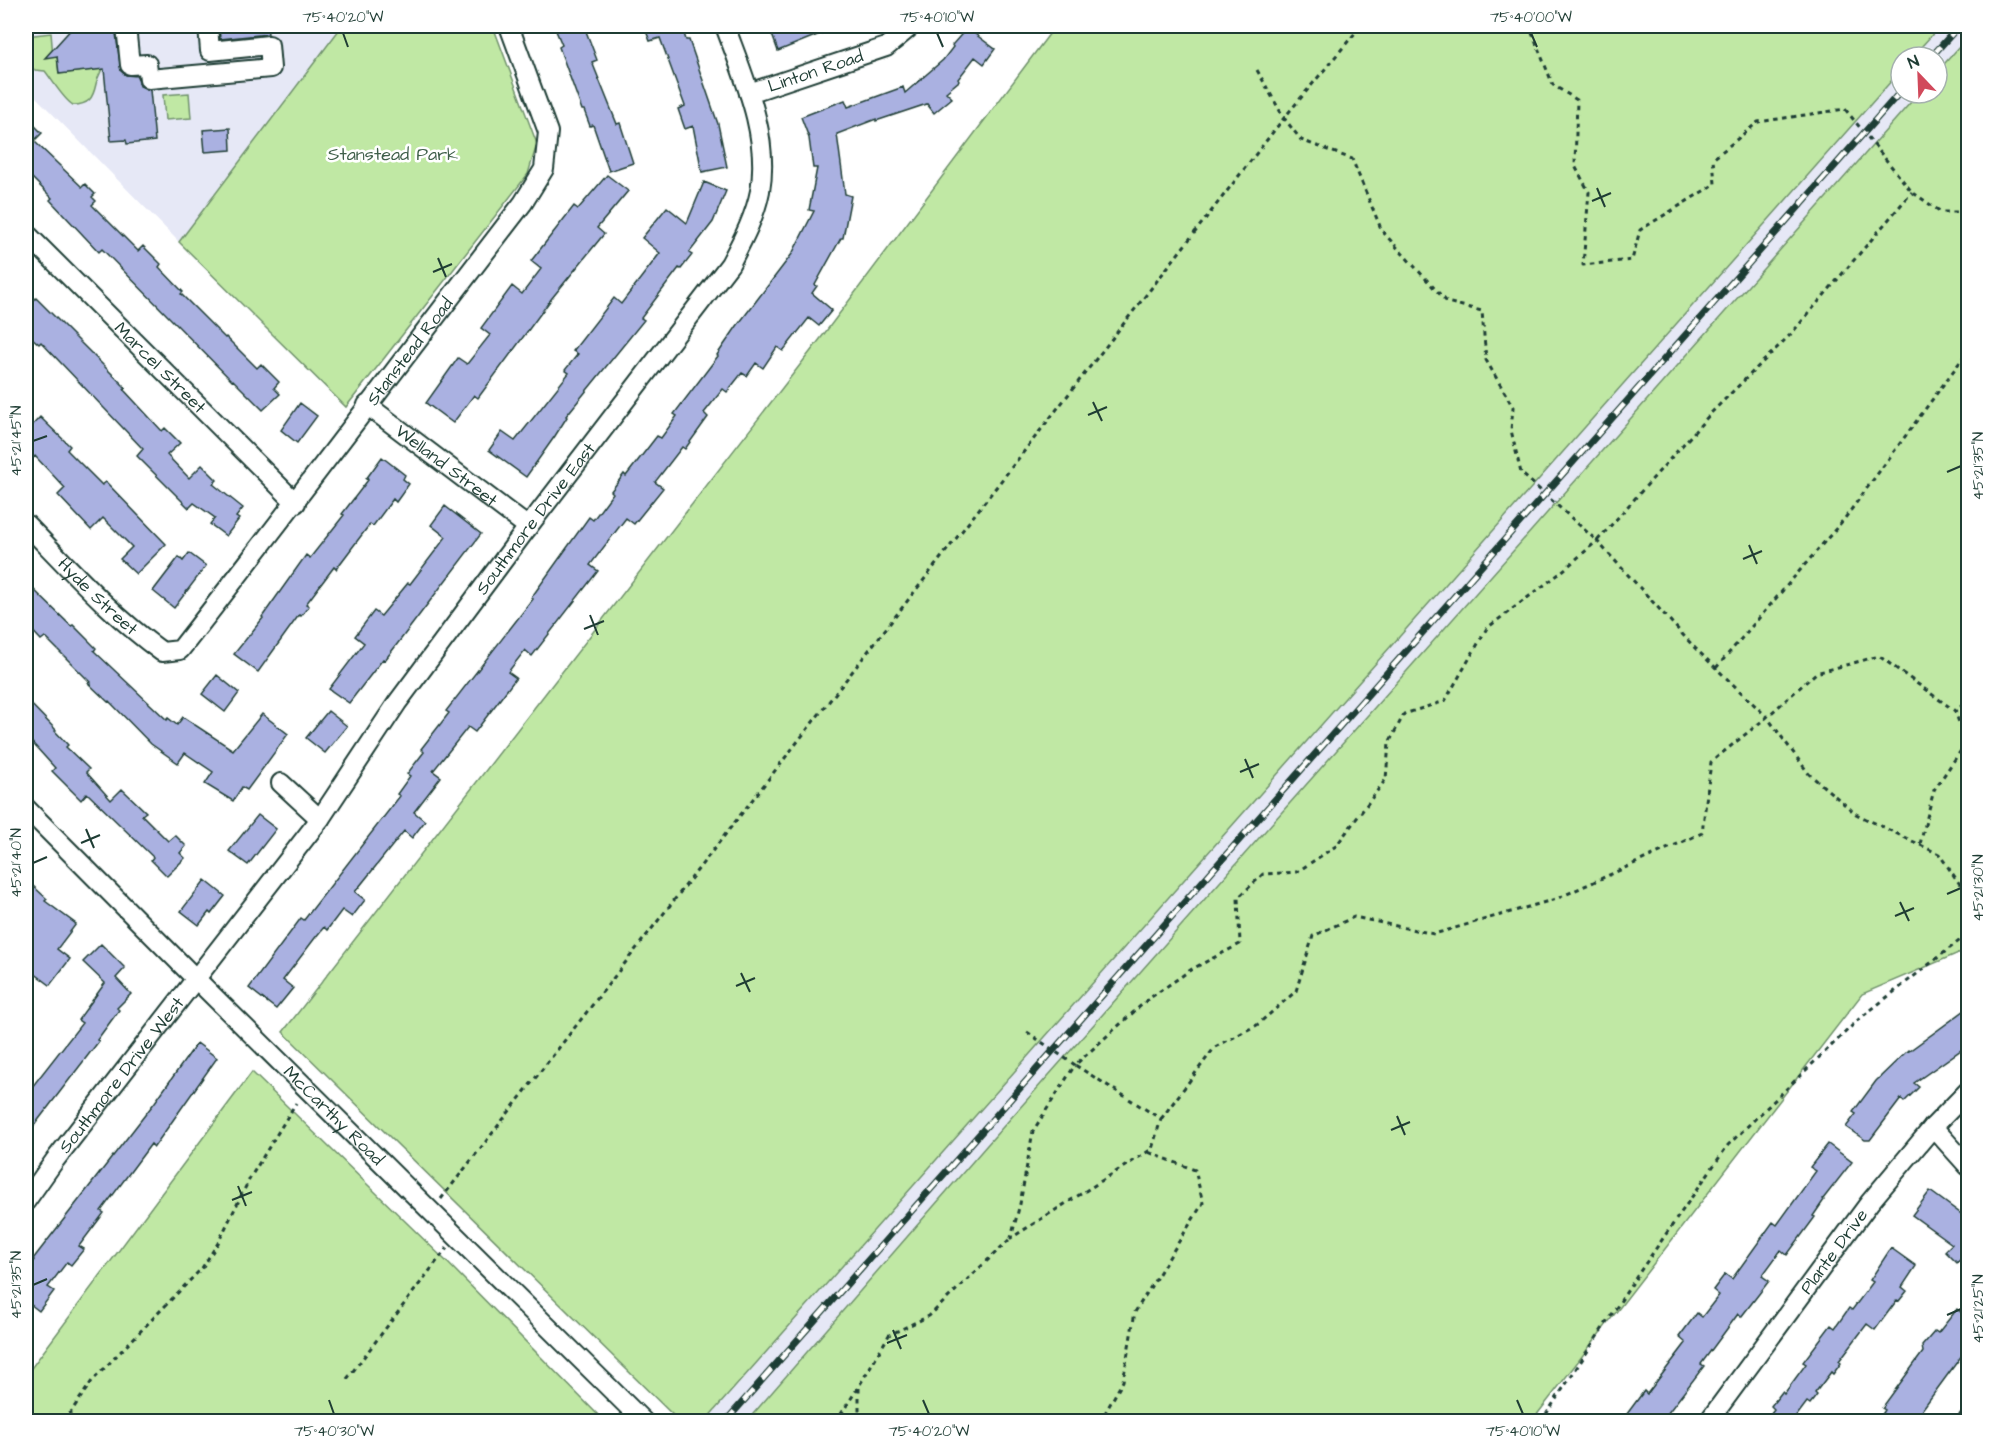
<svg xmlns="http://www.w3.org/2000/svg" width="1994" height="1447" viewBox="0 0 1994 1447" font-family="'Architects Daughter',sans-serif">
  <style>
    .built { fill: #e6e8f6 }
    .green { fill: #c0e8a4; stroke: #70926c; stroke-width: 1.5 }
    .building { fill: #aab1e1; stroke: #1f3d34; stroke-width: 1.5 }
    .lines { fill: none; stroke-linecap: round; stroke-linejoin: round }
    .minor-casing { stroke: #1f3d34; stroke-width: 22 }
    .path { stroke: #1f3d34; stroke-width: 3; stroke-dasharray: 4.5 4.5; stroke-linecap: butt }
    .minor { stroke: #fff; stroke-width: 18 }
    .rail-casing { stroke: #1f3d34; stroke-width: 7 }
    .rail { stroke: #fff; stroke-width: 4.5; stroke-dasharray: 14; stroke-linecap: butt }
    .ticks { fill: none; stroke: #1f3d34; stroke-width: 2 }
    .labels { text-anchor: middle; stroke-width: 5; stroke-linejoin: round; paint-order: stroke }
    .street-label { font-size: 18px; fill: #1f3d34; stroke: #fff }
    .park-label { font-size: 18px; fill: #3f5f4a; stroke: #fff }
    .neatline { fill: none; stroke: #1f3d34; stroke-width: 2 }
    .ticks-label { font-size: 15px; text-anchor: middle; fill: #1f3d34 }
  </style>
  <rect width="100%" height="100%" fill="#fff"/>
  <filter id="ink" filterUnits="userSpaceOnUse"><feTurbulence type="fractalNoise" baseFrequency=".0167" numOctaves="2"/><feDisplacementMap in="SourceGraphic" scale="12" xChannelSelector="R" yChannelSelector="G"/><feConvolveMatrix kernelMatrix="1 2 1 2 8 2 1 2 1" color-interpolation-filters="sRGB"/></filter>
  <g filter="url(#ink)">
    <!-- built -->
    <path class="built" d="M26 26H342L179 242 26 87Z
      M1940 26H1968V37L1937 72V57H1912Z
      M1901 70V93H1919L987 1145 747 1421 705 1422Z"/>
    <!-- green -->
    <path class="green" d="M342 26H493L537 144 528 174 346 407 179 242Z
      M1052 26H1940L1912 57H1901V70L705 1421H679L283 1032 824 334 1053 29Z
      M51 33 53 56H57L59 74 102 69C100 74 97 79 96 84 93 98 89 105 73 105 63 99 53 81 45 71L35 70 26 65V36Z
      M1968 37V949L1862 994 1532 1421H747L987 1145 1919 93H1937V72Z
      M189 93 191 118 165 120 163 95Z
      M252 1072 447 1262 604 1421H26V1375Z"/>
    <!-- building -->
    <path class="building" d="M74 26H115L121 71 126 75 137 76 140 86 150 90 155 141 127 144 126 140 111 141 104 69 59 74 57 56 45 58Z
      M219 26H267L268 34 220 39Z
      M554 26H584L597 60 592 62 617 124 620 123 633 163 609 171 593 125 590 126 584 110H582L559 47 562 45Z
      M644 26H688V28L683 30 686 40H689L718 124 727 167 702 172 693 126 685 129 678 109 685 106 660 38 650 41Z
      M779 26H835V28L778 51 770 29Z
      M967 28 995 49 984 64 975 57 958 79 959 81 946 92 952 98 934 113 927 104 876 121V119L837 134 845 194 851 196 843 238H841L815 285 817 286 812 293 832 310 819 326 809 318 783 351 777 347 763 368 756 363 747 376 742 373 727 392 723 389 704 413 708 417 685 449 682 447 655 482 663 488 634 524 626 518 590 565 598 571 532 656 525 650 508 672 516 678 475 732 468 727 433 771 441 777 414 812 425 821 412 838 404 831 355 892 365 900 352 917 342 910 327 930 324 927 315 938 283 980 293 988 276 1009 249 988 301 918 304 920 400 796 397 794 410 776 407 774 424 752 421 749 449 713 446 711 533 599 531 598 589 517 593 520 613 493 611 491 624 474 626 476 657 436 661 438 677 416 674 414 718 356 717 355 737 326 792 254 814 211 809 210 817 168H813L809 138 801 117 845 100 848 107 903 87 905 93 943 60 953 47 952 45Z
      M26 117 42 133 34 141 82 187 85 184 95 194 92 197 96 201 92 205 138 251 143 246 161 264 159 267 183 292 181 294 225 338 226 337 257 368 261 364 279 382 274 388 280 394 263 410 233 380 232 381 102 249 99 252 50 200 52 198 26 172Z
      M230 128 231 150 205 152 203 130Z
      M607 175 628 191 597 228 604 234 552 298 478 398 474 395 453 423 426 403 458 358 467 364 490 335 481 328 512 286 522 294 541 269 531 261 574 206 578 209Z
      M704 182 726 191 713 222 689 253 692 255 681 269 679 268 641 318 644 320 566 416 567 417 555 436 526 477 489 450 502 432 515 441 569 373 565 370 578 354 573 351 614 298 621 304 660 253 642 238 667 207 687 223Z
      M26 291 34 300 36 298 126 388 124 390 162 431 165 428 180 443 167 455 189 478 202 465 217 480 213 484 243 508 236 517 239 519 226 536 210 524 215 518 194 503 189 508 137 456 143 449 41 342 39 344 32 338H26Z
      M300 403 317 416 297 443 281 430Z
      M40 417 70 446 67 450 102 485 106 482 166 544 136 574 120 559 132 547 103 518 91 530 58 495 65 488 35 456 26 465V432Z
      M382 457 405 475 403 479 409 484 396 502 393 499 373 526 370 524 336 569 334 567 306 604 309 606 301 616 299 615 258 672 234 654 263 618 262 617 306 555 310 558 344 515 342 514 368 480 366 479Z
      M445 506 481 534 398 643 385 660 383 659 349 703 329 689 364 643 355 636 374 611 381 616 408 583 410 584 446 537 431 525Z
      M189 553 206 566 174 608 153 591 179 557 183 561Z
      M26 582 71 626 73 625 96 648 94 651 167 720 168 718 177 725 183 717 233 750 262 714 288 734 247 790 242 787 233 801 205 784 213 772 185 753 178 763 151 744 109 701 108 702 88 683 90 682 45 637 41 640 26 624Z
      M217 675 239 693 225 712 202 694Z
      M26 699 56 730 55 731 68 745 66 747 89 769 86 772 111 800 122 789 146 812 142 815 168 841 175 835 186 846 180 853 185 858 167 876 151 860 153 857 87 793 81 800 52 771 55 768 26 736Z
      M328 711 347 726 325 753 306 738Z
      M258 815 276 829 248 865 229 851Z
      M205 880 225 896 211 914 209 912 199 925 181 911Z
      M32 885 47 899 45 901 76 924 57 949 70 959 50 985 26 967V892Z
      M101 944 125 968 116 978 131 994 117 1008 119 1010 97 1040 99 1041 26 1136V1082L32 1087 82 1023 78 1020 105 983 83 962Z
      M1968 1008V1045L1914 1083 1919 1087 1904 1102 1901 1099 1870 1140H1865L1846 1127 1856 1114 1853 1112 1876 1081 1908 1050 1909 1051Z
      M197 1043 217 1058 154 1147 151 1144 101 1211 104 1213 79 1246 84 1249 71 1265 67 1262 48 1287 54 1291 39 1311 26 1301V1272L34 1260 33 1259 155 1102Z
      M1828 1144 1852 1162 1823 1199 1824 1200 1813 1216 1815 1217 1787 1255 1781 1250 1762 1276 1769 1281 1741 1317 1738 1314 1701 1364 1704 1366 1661 1422H1621L1644 1391 1647 1394 1686 1343 1679 1337 1697 1313 1702 1317 1719 1295 1713 1290 1725 1274 1732 1279 1773 1222 1777 1225 1816 1171 1810 1167Z
      M1930 1191 1968 1219V1251L1957 1263 1945 1251 1952 1244 1912 1215Z
      M1891 1248 1916 1266 1902 1287 1907 1291 1899 1301 1897 1300 1875 1330 1867 1324 1839 1361 1841 1363 1833 1374 1831 1372 1815 1393 1817 1395 1810 1404 1807 1402 1792 1422H1764L1774 1409 1771 1406 1782 1392 1784 1394 1806 1364 1803 1362 1831 1325 1835 1328 1849 1308 1852 1310 1873 1282 1870 1280Z
      M1957 1309 1968 1318V1347L1913 1422H1877L1885 1410 1882 1408 1923 1352 1922 1346 1935 1331 1938 1333Z"/>
    <g class="lines">
      <!-- minor casing -->
      <g class="minor-casing">
        <g id="minor">
          <path d="M126 26 130 65 147 64 149 79 271 68 269 45 210 51 208 26"/>
          <path id="s1" d="M749 93 886 47 911 26"/>
          <path id="s2" d="M26 233 296 503"/>
          <path id="s3" d="M367 405 528 527"/>
          <path id="s4" d="M26 524C69 568 112 616 162 652L180 650C296 502 408 352 523 203L544 169 548 132 509 26"/>
          <path d="M281 783 320 819"/>
          <path id="s5" d="M26 808 196 979 644 1422"/>
          <path d="M1933 1127 1968 1166"/>
          <path id="s6" d="M26 1201 55 1160 320 819 397 703 528 527 730 264C742 241 755 217 760 191 770 135 744 78 725 26"/>
          <path id="s7" d="M1708 1422 1870 1202 1933 1127 1968 1091"/>
          <path d="M1968 1422V1420"/>
        </g>
      </g>
      <!-- path -->
      <path class="path" d="M1525 26 1532 33 1553 85 1577 100 1575 166 1589 192 1583 265 1632 260 1640 230 1715 184 1713 159 1758 122 1845 109 1912 192 1941 212H1968
        M1257 70 1284 118 1301 140 1352 159 1382 231 1447 302 1482 311 1486 360 1513 407 1511 430 1521 473 1597 541 1712 412 1791 334 1912 192
        M1716 668 1845 518 1968 351
        M1920 844 1934 790 1966 743 1955 711 1968 701
        M1027 1032 1075 1065 1033 1131 1020 1204 1011 1238 1152 1149 1161 1119 1075 1065 1147 1000 1192 969 1240 944 1238 898 1263 874 1297 872 1336 846 1386 779 1389 743 1404 714 1445 701 1487 628 1559 574 1597 541 1695 648 1767 717 1816 673 1879 656 1955 711
        M1161 1119 1215 1047 1257 1025 1296 991 1313 936 1354 917 1434 934 1556 899 1702 833 1711 762 1767 717 1809 774 1856 814 1939 854 1968 896
        M441 1199 1284 118 1361 26
        M347 1379 447 1248
        M859 1388V1422
        M64 1422 92 1381 202 1268 218 1243 250 1178 296 1103
        M808 1422H826
        M836 1422 859 1386 889 1335 929 1316 1011 1238
        M1100 1422 1123 1381 1135 1312 1203 1203 1195 1170 1148 1152
        M1541 1422 1641 1270 1728 1145 1858 1020 1968 934"/>
      <!-- minor -->
      <use href="#minor" class="minor"/>
      <!-- rail casing -->
      <g class="rail-casing">
        <path id="rail" d="M1931 57 1959 26
          M725 1422 1901 91"/>
      </g>
      <!-- rail -->
      <use href="#rail" class="rail"/>
    </g>
  </g>
  <!-- ticks -->
  <path class="ticks" d="M343 33 348 47M937 33 943 47M1531 33 1537 47M1597 188 1605 207M1592 201 1611 193M438 258 446 277M433 272 452 264M1093 402 1102 421M1088 415 1107 407M33 441 47 436M1947 472 1961 466M1749 545 1757 564M1743 559 1762 551M590 615 598 635M584 629 604 621M1245 759 1253 778M1240 772 1259 764M86 829 94 848M81 843 100 835M33 863 47 857M1947 894 1961 888M1900 902 1909 921M1895 916 1914 908M741 973 750 992M736 986 755 978M1397 1116 1405 1135M1391 1130 1410 1122M238 1186 246 1206M232 1200 252 1192M33 1285 47 1279M1947 1315 1961 1309M893 1330 901 1349M887 1343 907 1335M329 1400 334 1414M923 1400 929 1414M1517 1400 1523 1414"/>
  <g class="labels">
    <!-- street labels -->
    <g class="street-label">
      <text dy="6" stroke="none"><textPath href="#s1" startOffset="70">Linton Road</textPath></text>
      <text dy="6" stroke="none"><textPath href="#s4" startOffset="582">Stanstead Road</textPath></text>
      <text dy="6" stroke="none"><textPath href="#s2" startOffset="190">Marcel Street</textPath></text>
      <text dy="6" stroke="none"><textPath href="#s3" startOffset="100">Welland Street</textPath></text>
      <text dy="6" stroke="none"><textPath href="#s6" startOffset="852">Southmore Drive East</textPath></text>
      <text dy="6" stroke="none"><textPath href="#s4" startOffset="102">Hyde Street</textPath></text>
      <text dy="6" stroke="none"><textPath href="#s6" startOffset="158">Southmore Drive West</textPath></text>
      <text dy="6" stroke="none"><textPath href="#s5" startOffset="435">McCarthy Road</textPath></text>
      <text dy="6" stroke="none"><textPath href="#s7" startOffset="212">Plante Drive</textPath></text>
    </g>
    <!-- park labels -->
    <g class="park-label">
      <text x="393" y="160">Stanstead Park</text>
    </g>
  </g>
  <!-- margin -->
  <rect width="1994" height="1447" fill="none" stroke="#fff" stroke-width="66"/>
  <!-- north arrow -->
  <g transform="translate(1919 75) rotate(337)"><circle r="28" fill="#ffffff" stroke="#a5b1ae" stroke-width="1.5"/>
  <path d="M0-4.5L10 22L0 15L-10 22Z" fill="#d1495b"/>
  <text y="-9" font-size="16" font-weight="bold" text-anchor="middle" fill="#1f3d34">N</text>
  </g>
  <rect x="33" y="33" width="1928" height="1381" class="neatline"/>
  <g class="ticks-label">
    <text x="343" y="22">75°40'20"W</text>
    <text x="937" y="22">75°40'10"W</text>
    <text x="1531" y="22">75°40'00"W</text>
    <text transform="translate(16 441) rotate(-90)" y="5">45°21'45"N</text>
    <text transform="translate(1978 466) rotate(-90)" y="5">45°21'35"N</text>
    <text transform="translate(16 863) rotate(-90)" y="5">45°21'40"N</text>
    <text transform="translate(1978 888) rotate(-90)" y="5">45°21'30"N</text>
    <text transform="translate(16 1285) rotate(-90)" y="5">45°21'35"N</text>
    <text transform="translate(1978 1309) rotate(-90)" y="5">45°21'25"N</text>
    <text x="334" y="1436">75°40'30"W</text>
    <text x="929" y="1436">75°40'20"W</text>
    <text x="1523" y="1436">75°40'10"W</text>
  </g>
</svg>
